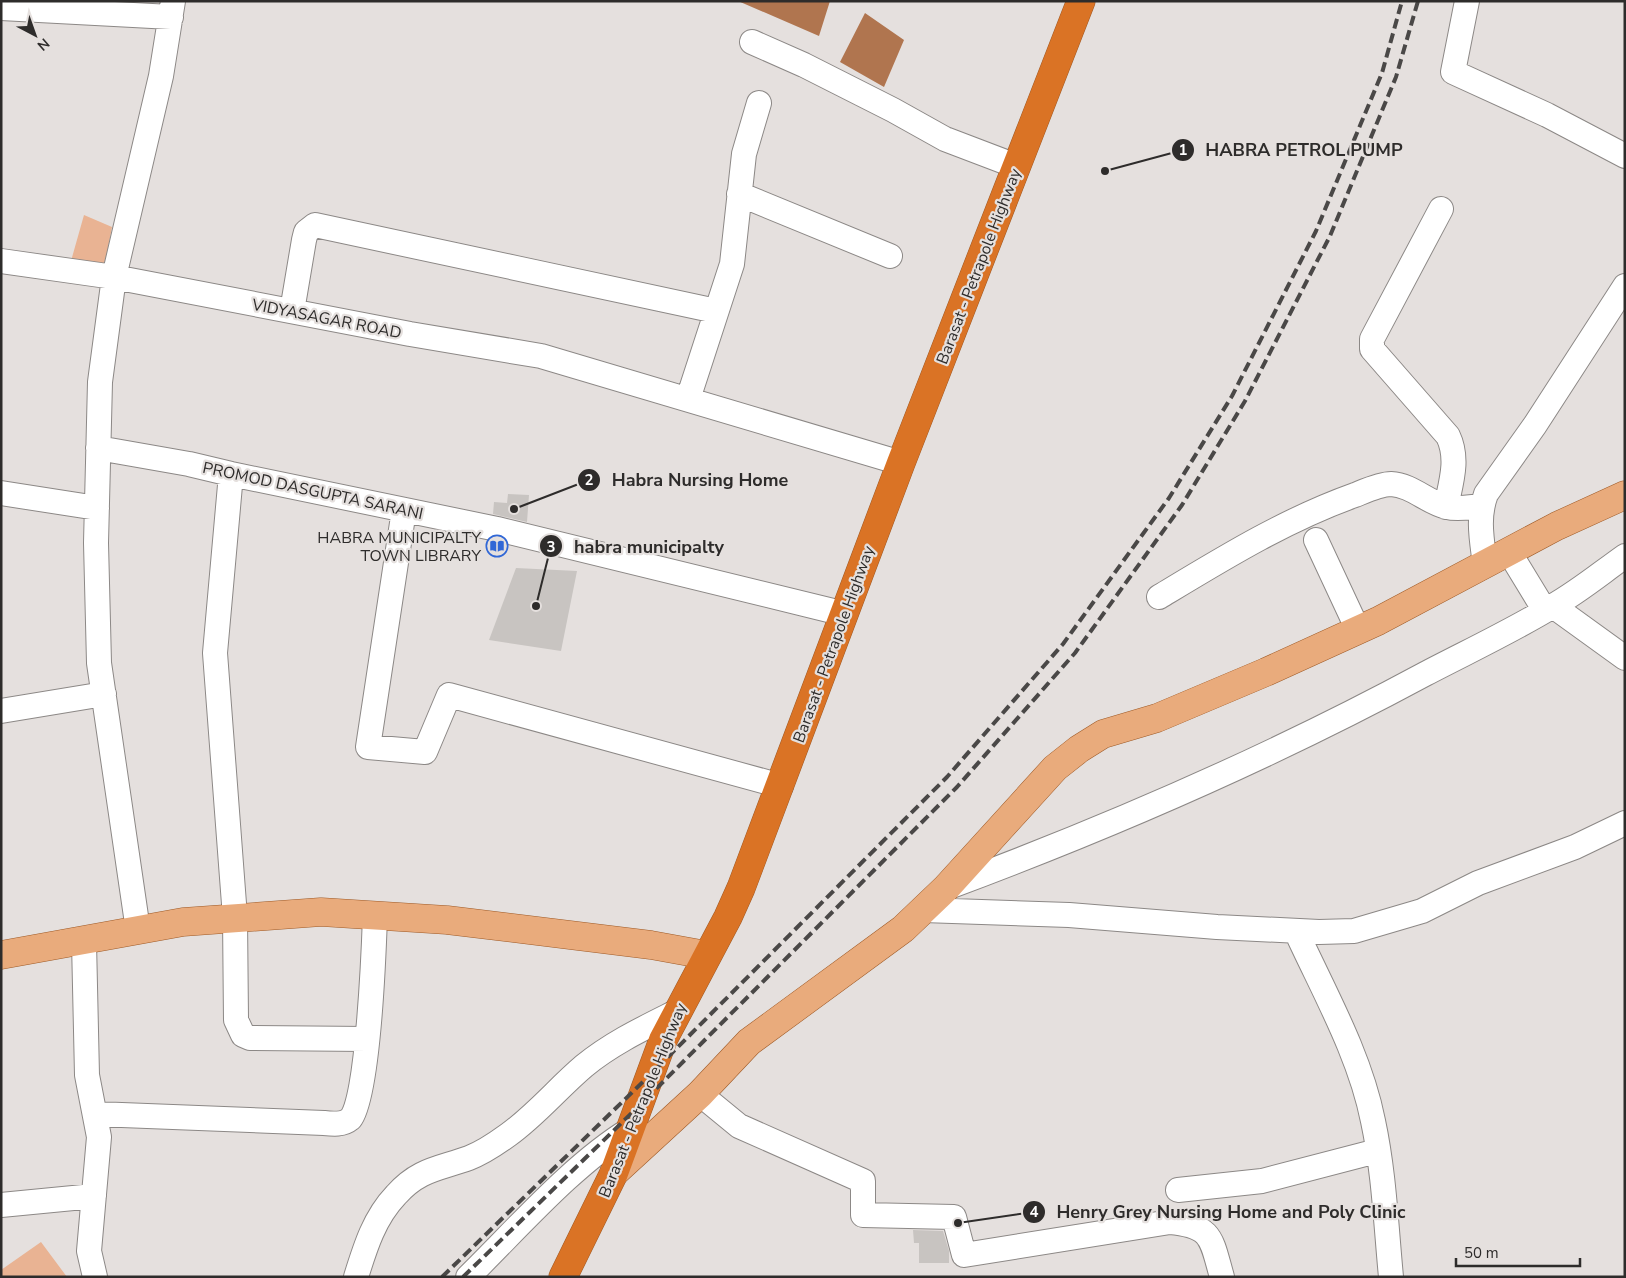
<svg xmlns="http://www.w3.org/2000/svg" width="1626" height="1278" viewBox="0 0 1626 1278" font-family="'Nunito Sans',sans-serif">
  <style>
    .green { fill: #e9b393 }
    .water { fill: #b0754f }
    .building { fill: #c8c4c1 }
    .lines { fill: none; stroke-linecap: round; stroke-linejoin: round }
    .minor-casing { stroke: #8c8886; stroke-width: 26 }
    .major-casing { stroke: #9e5a27; stroke-width: 29 }
    .highway-casing { stroke: #9e5a27; stroke-width: 29 }
    .minor { stroke: #fff; stroke-width: 24 }
    .major { stroke: #e9ab7c; stroke-width: 28 }
    .highway { stroke: #da7325; stroke-width: 28 }
    .rail { stroke: #4a4847; stroke-width: 4; stroke-dasharray: 10 5; stroke-linecap: butt }
    .labels { text-anchor: middle; stroke-width: 4.5; stroke-linejoin: round; paint-order: stroke }
    .street-label { font-size: 16px; fill: #2e2c2b; stroke: #e5e0de }
    .poi-label { font-size: 16px; fill: #2e2c2b; stroke: #e5e0de; text-anchor: end }
    .leader { fill: none; stroke: #2e2c2b; stroke-width: 2 }
    .callout-dot { fill: #2e2c2b; stroke: #e5e0de; stroke-width: 2 }
    .mark-label { font-size: 15px; text-anchor: middle; font-weight: bold; fill: #fff }
    .callout-label { font-size: 18px; text-anchor: middle; font-weight: bold; fill: #2e2c2b; stroke: #e5e0de; stroke-width: 4.5; stroke-linejoin: round; paint-order: stroke }
  </style>
  <rect width="100%" height="100%" fill="#e5e0de"/>
  <!-- green -->
  <path class="green" d="M84 215 112 227 104 270 71 261Z
    M41 1242 67 1277H1V1270Z"/>
  <!-- water -->
  <path class="water" d="M738 1H830L819 36Z
    M865 13 904 40 884 87 840 62Z"/>
  <!-- building -->
  <path class="building" d="M508 494 529 495 527 522 493 514 494 502 507 503Z
    M516 568 577 571 561 651 489 640Z
    M913 1230 943 1231 949 1251V1263H919V1243H914Z"/>
  <g class="lines">
    <!-- minor casing -->
    <g class="minor-casing">
      <path id="minor" d="M1467 1 1453 72 1547 115 1625 156
        M1 8 171 17
        M752 42 804 65 893 110 945 139 1016 166
        M739 194 890 256
        M1441 209 1372 339V349L1448 436C1459 459 1451 482 1446 507
        M1 261 114 277 410 334 541 356 901 463
        M292 311 304 240 306 232 315 225 716 311
        M688 399 732 264 744 154 759 103
        M98 448 189 464 231 474 497 529 845 614
        M231 474 215 653 235 917 236 1020 243 1035 250 1038 367 1039
        M1 493 97 508
        M404 510 368 747 425 752 449 695 781 786
        M1316 540 1358 630
        M1514 560 1542 606H1553L1625 658
        M1485 565C1482 540 1477 518 1486 494L1535 425 1625 286
        M1159 597C1222 559 1285 520 1355 495 1365 491 1380 484 1391 484 1412 485 1428 503 1447 507 1458 510 1470 507 1481 506
        M1 711 104 694
        M946 888C1110 827 1271 757 1425 674 1467 652 1512 631 1553 606 1578 592 1601 573 1625 556
        M923 910 1069 915 1217 927 1319 932 1354 931 1422 911 1478 883 1575 847 1625 823
        M138 930 99 663 96 543 100 382 114 277 161 76 173 1
        M1296 931C1324 992 1360 1055 1373 1121 1384 1172 1386 1225 1391 1277
        M84 942 87 1075 99 1137 89 1251 95 1277
        M700 1094 739 1126 863 1181V1215L954 1217 964 1255 1170 1222C1213 1226 1211 1239 1222 1277
        M96 1114 324 1123C333 1124 343 1125 350 1119 368 1105 374 945 375 916
        M1178 1190 1262 1181 1377 1151
        M1 1205 94 1196
        M356 1277C365 1248 374 1218 396 1195 419 1169 439 1169 469 1158 482 1153 497 1143 508 1135 536 1115 558 1088 584 1066 612 1043 644 1028 676 1012
        M468 1277C517 1229 573 1164 631 1129"/>
    </g>
    <!-- major casing -->
    <g class="major-casing">
      <path id="major" d="M1 955 183 922 321 912 447 920 651 945 706 955
        M614 1173 700 1094 749 1042 903 929 946 888 1055 768 1079 749 1103 734 1157 718 1266 672 1378 621 1557 526 1625 495"/>
    </g>
    <!-- highway casing -->
    <g class="highway-casing">
      <path id="highway" d="M563 1277 614 1173 663 1040 728 917 741 888 901 463 1081 1"/>
    </g>
    <!-- minor -->
    <use href="#minor" class="minor"/>
    <!-- major -->
    <use href="#major" class="major"/>
    <!-- highway -->
    <use href="#highway" class="highway"/>
    <!-- rail -->
    <path class="rail" d="M442 1277 651 1074 947 777 1063 644 1169 498 1232 396 1316 231 1382 73 1402 1
      M463 1277 640 1105 957 787 1075 653 1182 505 1245 401 1330 236 1396 77 1418 1"/>
  </g>
  <!-- icons -->
  <defs>
    <g id="library-ring" transform="scale(1.125)"><circle r="9.5" fill="#e5e0de" stroke="#3167d6" stroke-width="1.5"/><path d="M-6-4Q-3-5.5-.7-3.5V5Q-3 3-6 4ZM6-4Q3-5.5 .7-3.5V5Q3 3 6 4Z" fill="#3167d6"/></g>
  </defs>
  <g fill-rule="evenodd">
    <use href="#library-ring" x="497" y="546"/>
  </g>
  <g class="labels">
    <!-- street labels -->
    <g class="street-label">
      <text transform="translate(978 266) rotate(-69)" y="6">Barasat - Petrapole Highway</text>
      <text transform="translate(327 318) rotate(11)" y="6">VIDYASAGAR ROAD</text>
      <text transform="translate(313 490) rotate(12)" y="6">PROMOD DASGUPTA SARANI</text>
      <text transform="translate(833 644) rotate(-70)" y="6">Barasat - Petrapole Highway</text>
      <text transform="translate(642 1100) rotate(-68)" y="6">Barasat - Petrapole Highway</text>
    </g>
    <!-- poi labels -->
    <g class="poi-label">
      <text x="481" y="543">HABRA MUNICIPALTY<tspan x="481" dy="18">TOWN LIBRARY</tspan></text>
    </g>
  </g>
  <!-- callouts -->
  <path class="leader" d="M1105 171L1183 150M514 509L589 480M536 606L551 546M958 1223L1034 1212"/>
  <g class="callout-dot">
    <circle cx="1105" cy="171" r="5"/>
    <circle cx="514" cy="509" r="5"/>
    <circle cx="536" cy="606" r="5"/>
    <circle cx="958" cy="1223" r="5"/>
    <circle cx="1183" cy="150" r="12"/>
    <circle cx="589" cy="480" r="12"/>
    <circle cx="551" cy="546" r="12"/>
    <circle cx="1034" cy="1212" r="12"/>
  </g>
  <g class="mark-label">
    <text x="1183" y="155">1</text>
    <text x="589" y="485">2</text>
    <text x="551" y="552">3</text>
    <text x="1034" y="1217">4</text>
  </g>
  <g class="callout-label">
    <text x="1304" y="156">HABRA PETROL PUMP</text>
    <text x="700" y="486">Habra Nursing Home</text>
    <text x="649" y="553">habra municipalty</text>
    <text x="1231" y="1218">Henry Grey Nursing Home and Poly Clinic</text>
  </g>
  <!-- border -->
  <rect width="1626" height="1278" fill="none" stroke="#2e2c2b" stroke-width="5"/>
  <!-- north arrow -->
  <g transform="translate(35 35) rotate(139)" stroke="#e5e0de" stroke-width="4" paint-order="stroke">
  <path d="M0-4L9 19L0 12L-9 19Z" fill="#2e2c2b"/>
  <text y="-8" font-size="14" font-weight="bold" text-anchor="middle" fill="#2e2c2b">N</text>
  </g>
  <!-- scale -->
  <path d="M1456 1258v8h124v-8" fill="none" stroke="#2e2c2b" stroke-width="2.5"/>
  <text x="1464" y="1258" font-size="15" fill="#2e2c2b" stroke="#e5e0de" stroke-width="4" paint-order="stroke">50 m</text>
</svg>
